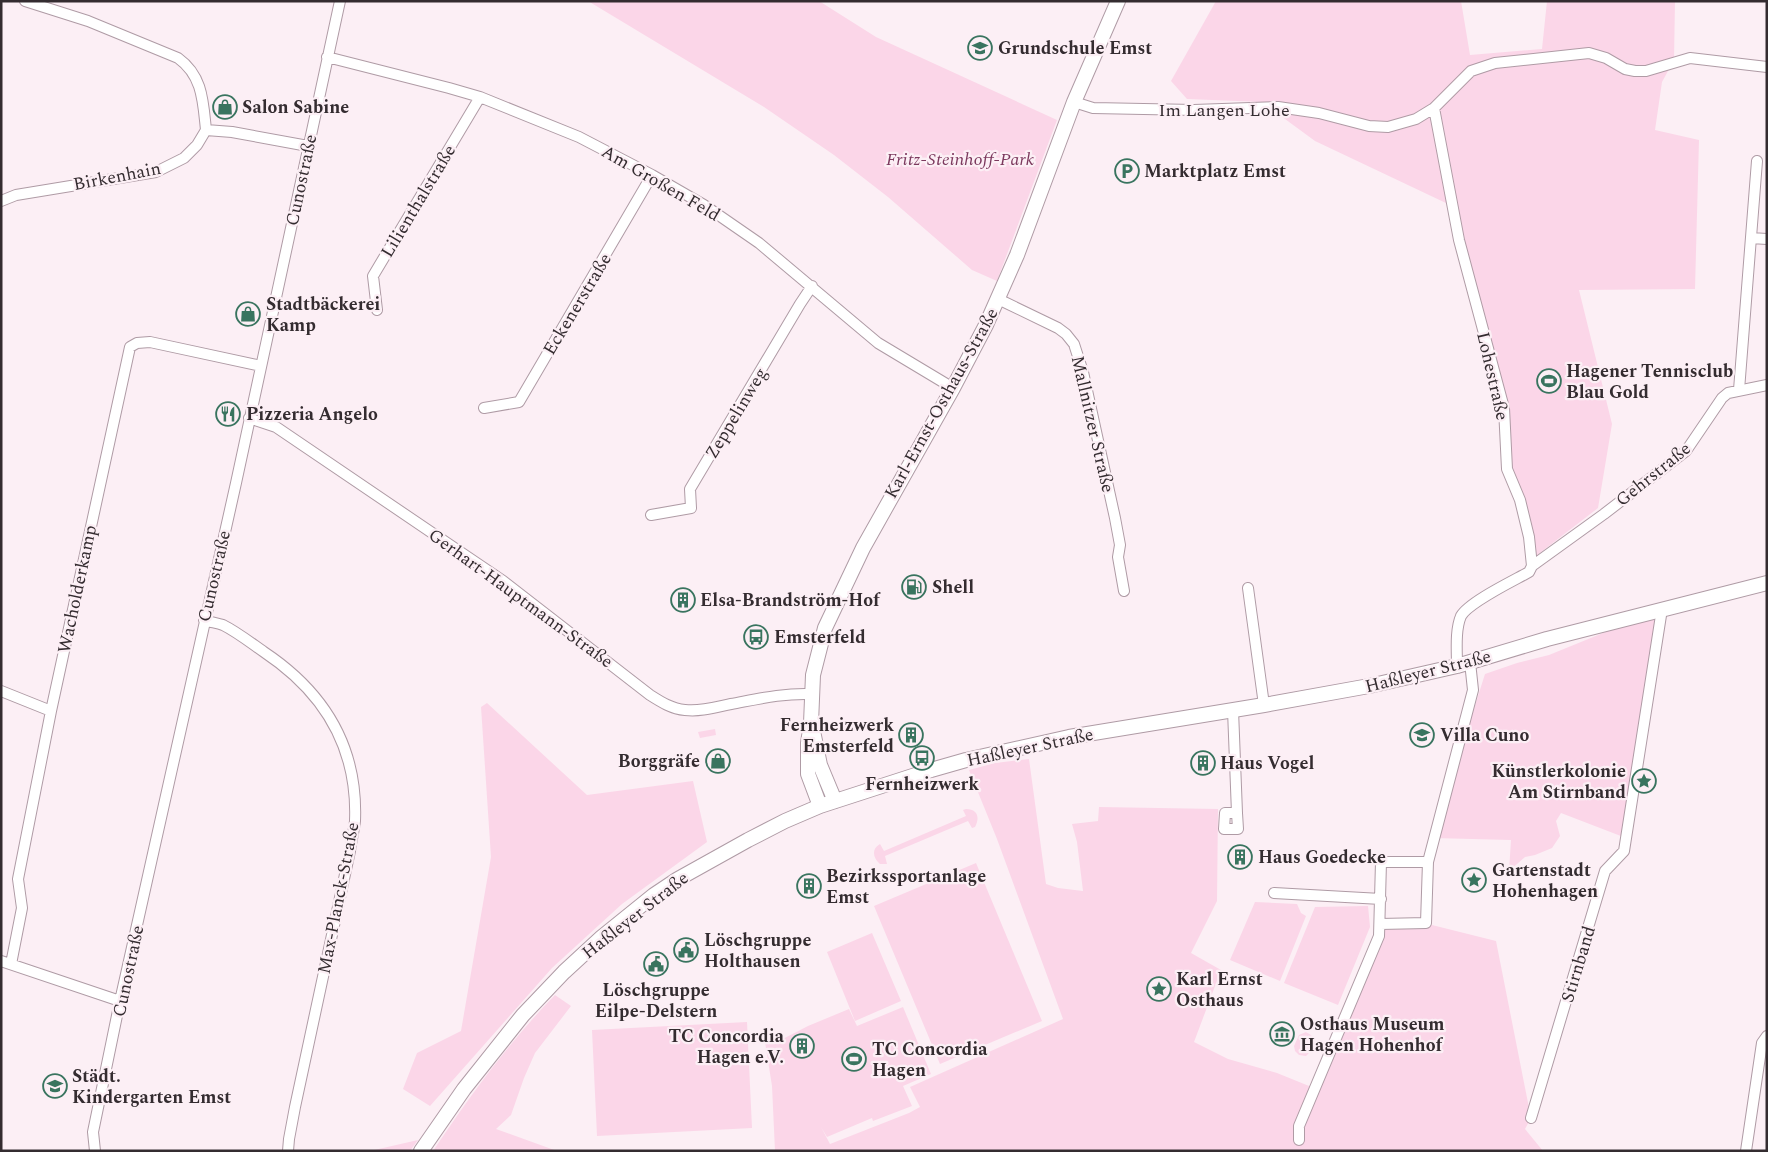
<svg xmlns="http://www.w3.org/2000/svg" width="1768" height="1152" viewBox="0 0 1768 1152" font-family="Spectral,serif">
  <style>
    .green { fill: #fbd6e8 }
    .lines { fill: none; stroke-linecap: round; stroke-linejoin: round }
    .street-casing { stroke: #af9ba5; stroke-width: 12 }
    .secondary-casing { stroke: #af9ba5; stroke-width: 16 }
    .street { stroke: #fff; stroke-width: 10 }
    .secondary { stroke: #fff; stroke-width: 14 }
    .labels { text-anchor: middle; stroke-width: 4.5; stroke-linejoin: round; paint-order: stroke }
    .poi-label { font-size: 18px; font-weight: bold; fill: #342c30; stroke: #fceff5; text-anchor: start }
    .street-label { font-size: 18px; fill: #342c30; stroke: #fceff5 }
    .park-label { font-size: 18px; font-style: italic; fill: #7c395e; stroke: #fceff5 }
  </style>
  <rect width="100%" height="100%" fill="#fceff5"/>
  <!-- green -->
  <path class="green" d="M588 1H819L876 37 1057 120 997 281 972 270 888 197 834 155 764 107Z
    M1216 1H1461L1470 55 1542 49 1547 1H1675L1674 60 1662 82 1655 130 1699 140 1695 289 1579 290 1612 424 1598 508 1532 559 1507 469 1504 408 1448 204 1315 141 1262 102 1187 99 1171 81Z
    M1662 609 1626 838 1561 813 1556 821 1560 836 1552 848 1535 855 1525 857 1509 871 1511 840 1433 838 1485 674 1517 663 1549 655Z
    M487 703 587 795 693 781 707 842 622 904 552 968 430 1106 403 1089 417 1053 461 1031 491 857 481 707Z
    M715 729 716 735 700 738 698 732Z
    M1029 759 1046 884 1058 888 1083 891 1077 842 1072 824 1098 821 1099 807 1218 809 1217 901 1191 953 1221 970 1194 1042 1228 1059 1277 1073 1314 1088 1380 927 1432 925 1496 941 1531 1118 1525 1129 1543 1151H775L772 1086 765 1042 775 1043 808 1026 849 1009 857 1026 903 1007 931 1074 903 1086 912 1106 873 1121 872 1118 827 1137 821 1127 830 1144 909 1113 920 1107 910 1087 1063 1019 997 839 969 770 995 763Z
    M966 809C978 809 980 818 975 827L972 828 968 821 885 856 887 864H880C873 858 871 849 880 844L884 851 966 816 963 810Z
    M976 863 1042 1021 940 1064 874 906Z
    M1255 902 1297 904 1301 913 1306 916 1280 981 1230 960Z
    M1368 906 1370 927 1338 1005 1284 983 1315 907Z
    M872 933 901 1001 855 1021 827 952Z
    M555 995 571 1006 535 1053 524 1078 511 1115 496 1129 557 1151H433C470 1096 509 1042 555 995Z
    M747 1022 752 1128 597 1136 592 1030Z
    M1306 1032 1311 1035 1315 1041 1310 1052 1306 1056 1299 1055 1295 1051 1294 1046 1299 1035Z
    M418 1140 410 1151H370Z"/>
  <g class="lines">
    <!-- street casing -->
    <g class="street-casing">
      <path id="street" d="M25 1 88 21 178 58C203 76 203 102 206 130
        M327 57 449 88 480 97 579 137 652 175 704 205 759 243 878 343 953 388
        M1074 102 1093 108 1194 110 1278 107 1319 113 1369 126 1388 127 1416 119 1434 108 1471 71 1495 63 1589 53 1606 58 1625 69 1635 71H1646L1690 58 1767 67
        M1434 108 1459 240 1504 408 1507 469 1520 500 1529 537 1532 566 1529 572C1513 581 1469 602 1461 616 1455 630 1457 651 1457 666
        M206 130 232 132 308 146
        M1 201 16 195 156 172 184 158 197 145 206 130
        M1751 238 1767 239
        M998 299 1058 328 1066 334 1074 344 1083 372 1115 518 1120 545 1118 557 1124 591
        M377 310 373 276 480 97
        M1739 390 1757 161
        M484 408 519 402 652 175
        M249 418 276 427 503 581 650 695C661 702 672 709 685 710 701 712 716 707 731 704 758 699 783 693 811 694
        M651 515 691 508 690 489 800 304 812 286
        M1532 566 1604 514 1686 451 1722 398 1728 393 1767 385
        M1248 588 1264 705
        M204 620C210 622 217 623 223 625 237 632 251 643 264 652 324 692 358 747 355 821 354 831 351 841 350 851L295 1107 289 1139 288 1151
        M1 691 51 711
        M1233 710 1237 813H1225L1224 829H1238L1237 813
        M1274 893 1381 899
        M1380 924 1426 923 1428 862 1473 690 1470 662
        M1 961 120 1001
        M11 964 22 908 18 879 51 711 130 347 137 343 150 342 261 366
        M1531 1118 1605 871 1624 851 1662 609
        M1299 1140V1126L1379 936 1381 862H1428
        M95 1151 93 1132 120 1001 236 483 340 1
        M1746 1151 1762 1043 1767 1036"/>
    </g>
    <!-- secondary casing -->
    <g class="secondary-casing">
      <path id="secondary" d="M813 731 820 765 835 801
        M820 806 808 774V743L811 723 813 675 825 628 863 548 953 388 986 325 1017 255 1074 102 1118 1
        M421 1151 464 1089 523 1015 564 972 602 937 654 895 678 879 748 840 785 821 820 806 931 770 966 760 1069 737 1264 705 1369 686 1457 666 1547 639 1767 583"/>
    </g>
    <!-- street -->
    <use href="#street" class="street"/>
    <!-- secondary -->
    <use href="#secondary" class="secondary"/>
  </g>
  <!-- icons -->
  <defs>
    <g id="school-ring" transform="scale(1.25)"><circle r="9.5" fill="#fceff5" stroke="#39745f" stroke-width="1.5"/><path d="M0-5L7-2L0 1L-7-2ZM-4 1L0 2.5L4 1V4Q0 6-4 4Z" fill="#39745f"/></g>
    <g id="shop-ring" transform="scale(1.25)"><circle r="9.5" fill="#fceff5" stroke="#39745f" stroke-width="1.5"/><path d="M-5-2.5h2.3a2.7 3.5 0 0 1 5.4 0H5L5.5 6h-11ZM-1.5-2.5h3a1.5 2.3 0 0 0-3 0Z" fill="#39745f"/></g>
    <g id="parking-ring" transform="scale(1.25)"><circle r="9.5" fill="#fceff5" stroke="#39745f" stroke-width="1.5"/><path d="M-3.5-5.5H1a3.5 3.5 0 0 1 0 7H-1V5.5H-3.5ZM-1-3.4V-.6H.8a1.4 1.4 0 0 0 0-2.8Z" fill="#39745f"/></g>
    <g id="stadium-ring" transform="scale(1.25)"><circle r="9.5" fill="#fceff5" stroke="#39745f" stroke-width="1.5"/><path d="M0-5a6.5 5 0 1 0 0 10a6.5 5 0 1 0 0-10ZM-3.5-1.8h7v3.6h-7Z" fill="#39745f"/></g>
    <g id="restaurant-ring" transform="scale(1.25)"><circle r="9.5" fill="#fceff5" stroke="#39745f" stroke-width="1.5"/><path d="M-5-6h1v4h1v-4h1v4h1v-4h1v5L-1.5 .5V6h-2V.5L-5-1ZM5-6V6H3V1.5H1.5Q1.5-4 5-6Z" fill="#39745f"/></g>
    <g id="fuel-ring" transform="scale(1.25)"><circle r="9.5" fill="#fceff5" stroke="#39745f" stroke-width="1.5"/><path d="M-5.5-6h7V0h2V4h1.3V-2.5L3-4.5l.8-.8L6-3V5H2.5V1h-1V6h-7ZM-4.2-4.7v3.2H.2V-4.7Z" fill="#39745f"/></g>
    <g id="building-ring" transform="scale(1.25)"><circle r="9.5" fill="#fceff5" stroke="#39745f" stroke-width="1.5"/><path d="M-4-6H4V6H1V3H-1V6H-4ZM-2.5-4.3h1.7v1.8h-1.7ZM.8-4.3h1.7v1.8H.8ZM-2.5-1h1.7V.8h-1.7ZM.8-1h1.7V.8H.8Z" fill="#39745f"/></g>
    <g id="bus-ring" transform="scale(1.25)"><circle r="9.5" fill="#fceff5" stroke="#39745f" stroke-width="1.5"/><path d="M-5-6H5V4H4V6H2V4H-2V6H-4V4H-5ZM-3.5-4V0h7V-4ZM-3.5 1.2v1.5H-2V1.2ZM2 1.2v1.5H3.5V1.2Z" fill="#39745f"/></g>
    <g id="sight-ring" transform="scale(1.25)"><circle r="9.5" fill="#fceff5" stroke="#39745f" stroke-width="1.5"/><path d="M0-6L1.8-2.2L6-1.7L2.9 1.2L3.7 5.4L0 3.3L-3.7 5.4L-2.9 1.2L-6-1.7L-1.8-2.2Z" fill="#39745f"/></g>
    <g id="civic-ring" transform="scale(1.25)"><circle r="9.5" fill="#fceff5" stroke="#39745f" stroke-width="1.5"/><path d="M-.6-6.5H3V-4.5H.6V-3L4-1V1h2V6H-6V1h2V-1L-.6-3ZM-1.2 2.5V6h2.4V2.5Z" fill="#39745f"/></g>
    <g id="museum-ring" transform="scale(1.25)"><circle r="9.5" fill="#fceff5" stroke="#39745f" stroke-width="1.5"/><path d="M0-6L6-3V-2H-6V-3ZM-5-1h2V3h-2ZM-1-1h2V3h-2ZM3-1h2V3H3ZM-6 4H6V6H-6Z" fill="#39745f"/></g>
  </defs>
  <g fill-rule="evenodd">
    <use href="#school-ring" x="980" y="48"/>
    <use href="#shop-ring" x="225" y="107"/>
    <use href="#parking-ring" x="1127" y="171"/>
    <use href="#shop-ring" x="248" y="314"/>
    <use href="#stadium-ring" x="1549" y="381"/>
    <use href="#restaurant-ring" x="228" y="414"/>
    <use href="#fuel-ring" x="914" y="587"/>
    <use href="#building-ring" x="683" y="600"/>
    <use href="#bus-ring" x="756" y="637"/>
    <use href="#building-ring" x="911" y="735"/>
    <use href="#school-ring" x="1422" y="735"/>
    <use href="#bus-ring" x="922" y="758"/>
    <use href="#shop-ring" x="718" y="761"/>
    <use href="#building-ring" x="1203" y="763"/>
    <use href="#sight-ring" x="1644" y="781"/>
    <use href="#building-ring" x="1240" y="857"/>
    <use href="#sight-ring" x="1474" y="880"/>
    <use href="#building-ring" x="809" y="886"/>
    <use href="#civic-ring" x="686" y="950"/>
    <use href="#civic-ring" x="656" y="964"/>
    <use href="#sight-ring" x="1159" y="989"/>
    <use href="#museum-ring" x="1282" y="1034"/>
    <use href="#building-ring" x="802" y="1046"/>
    <use href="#stadium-ring" x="854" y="1059"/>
    <use href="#school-ring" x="55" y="1086"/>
  </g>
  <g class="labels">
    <!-- poi labels -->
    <g class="poi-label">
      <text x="998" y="54">Grundschule Emst</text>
      <text x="242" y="113">Salon Sabine</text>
      <text x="1144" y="177">Marktplatz Emst</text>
      <text x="266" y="310">Stadtbäckerei<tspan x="266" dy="21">Kamp</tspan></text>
      <text x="1566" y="377">Hagener Tennisclub<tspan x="1566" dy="21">Blau Gold</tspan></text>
      <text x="246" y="420">Pizzeria Angelo</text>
      <text x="932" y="593">Shell</text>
      <text x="700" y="606">Elsa-Brandström-Hof</text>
      <text x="774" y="643">Emsterfeld</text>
      <text x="894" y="731" text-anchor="end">Fernheizwerk<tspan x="894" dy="21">Emsterfeld</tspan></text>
      <text x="1440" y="741">Villa Cuno</text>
      <text x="700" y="767" text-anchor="end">Borggräfe</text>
      <text x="1220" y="769">Haus Vogel</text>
      <text x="1626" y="777" text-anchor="end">Künstlerkolonie<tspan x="1626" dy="21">Am Stirnband</tspan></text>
      <text x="922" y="790" text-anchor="middle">Fernheizwerk</text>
      <text x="1258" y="863">Haus Goedecke</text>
      <text x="1492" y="876">Gartenstadt<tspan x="1492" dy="21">Hohenhagen</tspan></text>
      <text x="826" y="882">Bezirkssportanlage<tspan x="826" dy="21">Emst</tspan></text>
      <text x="704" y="946">Löschgruppe<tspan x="704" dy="21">Holthausen</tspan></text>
      <text x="1176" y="985">Karl Ernst<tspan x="1176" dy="21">Osthaus</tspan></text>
      <text x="656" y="996" text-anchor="middle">Löschgruppe<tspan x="656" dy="21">Eilpe-Delstern</tspan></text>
      <text x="1300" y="1030">Osthaus Museum<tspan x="1300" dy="21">Hagen Hohenhof</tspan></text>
      <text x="784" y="1042" text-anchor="end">TC Concordia<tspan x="784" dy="21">Hagen e.V.</tspan></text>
      <text x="872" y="1055">TC Concordia<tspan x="872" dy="21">Hagen</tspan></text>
      <text x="72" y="1082">Städt.<tspan x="72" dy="21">Kindergarten Emst</tspan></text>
    </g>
    <!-- street labels -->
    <g class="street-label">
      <text x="1224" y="116">Im Langen Lohe</text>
      <text transform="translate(117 176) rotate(-11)" y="6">Birkenhain</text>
      <text transform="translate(301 180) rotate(-78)" y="6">Cunostraße</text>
      <text transform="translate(661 183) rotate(30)" y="6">Am Großen Feld</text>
      <text transform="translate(418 201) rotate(-59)" y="6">Lilienthalstraße</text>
      <text transform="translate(577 304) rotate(-59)" y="6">Eckenerstraße</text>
      <text transform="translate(1493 376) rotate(77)" y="6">Lohestraße</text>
      <text transform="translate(941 403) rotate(-61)" y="6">Karl-Ernst-Osthaus-Straße</text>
      <text transform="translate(736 413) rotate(-59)" y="6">Zeppelinweg</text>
      <text transform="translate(1093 424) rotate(77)" y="6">Mallnitzer Straße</text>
      <text transform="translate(1653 474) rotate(-39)" y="6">Gehrstraße</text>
      <text transform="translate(214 576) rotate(-77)" y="6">Cunostraße</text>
      <text transform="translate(77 589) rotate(-78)" y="6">Wacholderkamp</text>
      <text transform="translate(521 598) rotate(36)" y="6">Gerhart-Hauptmann-Straße</text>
      <text transform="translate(1428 671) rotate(-14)" y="6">Haßleyer Straße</text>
      <text transform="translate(1030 747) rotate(-12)" y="6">Haßleyer Straße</text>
      <text transform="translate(338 898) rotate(-79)" y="6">Max-Planck-Straße</text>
      <text transform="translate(635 915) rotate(-38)" y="6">Haßleyer Straße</text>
      <text transform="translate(1578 964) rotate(-73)" y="6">Stirnband</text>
      <text transform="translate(128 971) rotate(-78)" y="6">Cunostraße</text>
    </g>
    <!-- park labels -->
    <g class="park-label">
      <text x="960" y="165">Fritz-Steinhoff-Park</text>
    </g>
  </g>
  <!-- border -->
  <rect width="1768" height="1152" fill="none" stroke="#342c30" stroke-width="5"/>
</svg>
